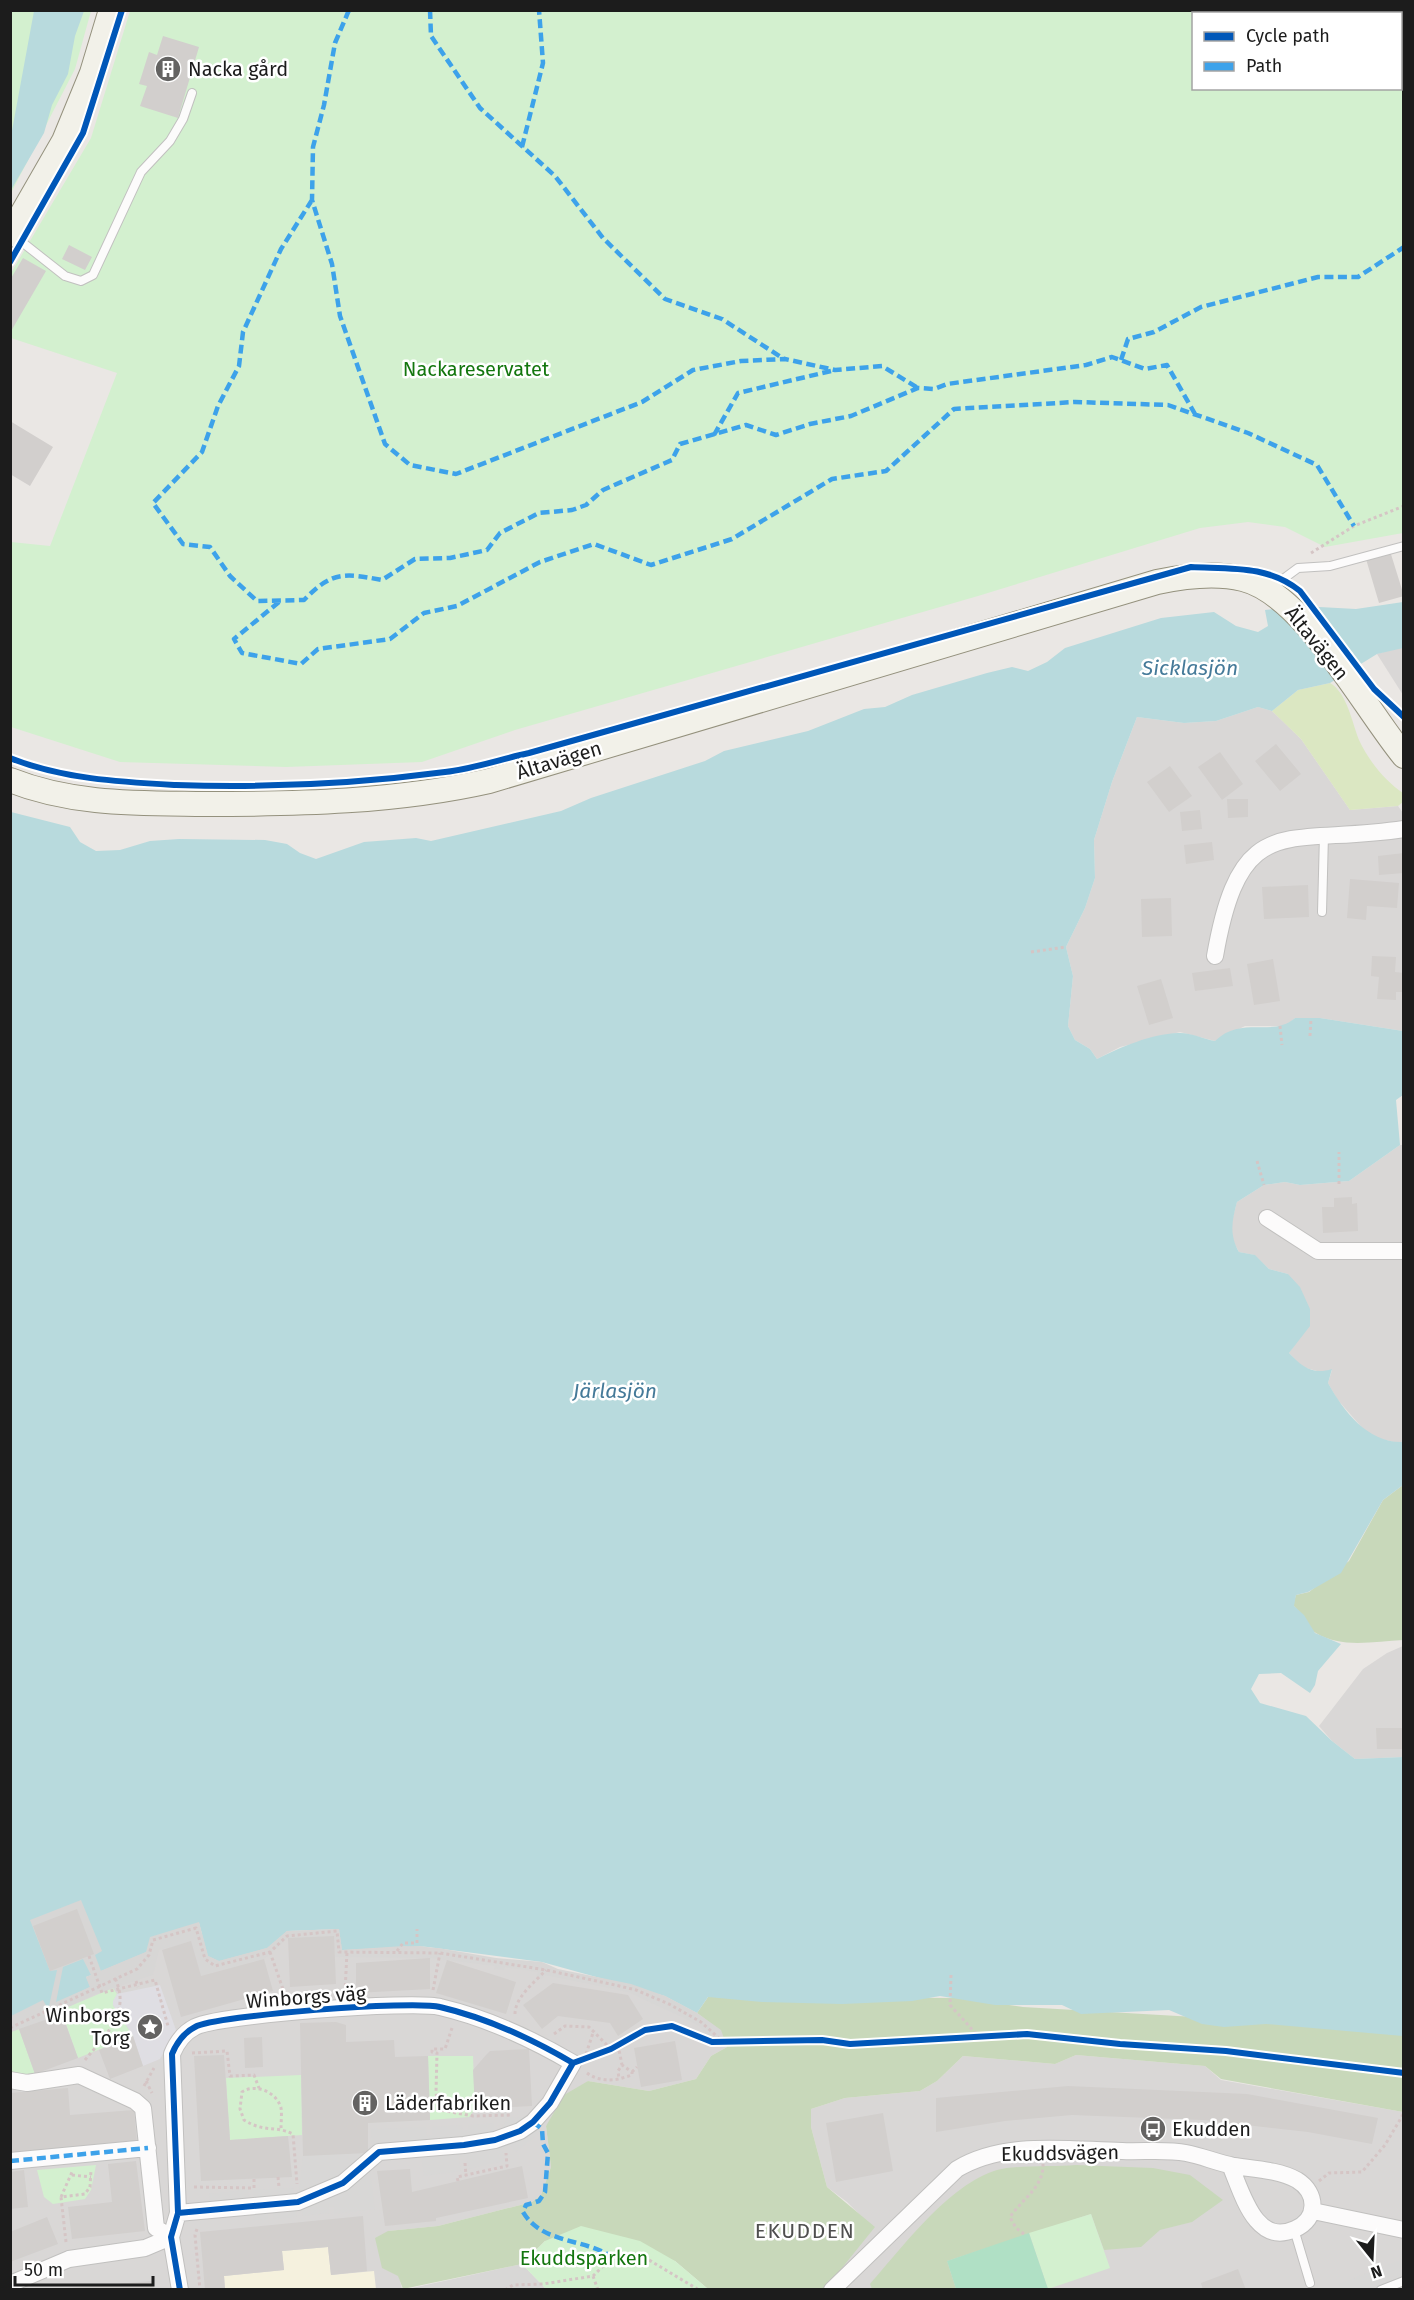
<svg xmlns="http://www.w3.org/2000/svg" width="1414" height="2300" viewBox="0 0 1414 2300" font-family="'Fira Sans',sans-serif">
  <style>
    .residential { fill: #d9d7d6 }
    .education { fill: #f5f1de }
    .religious { fill: #d8d7d6 }
    .grass { fill: #dbe7c2 }
    .forest { fill: #c8d8ba }
    .park { fill: #d3f0cf; fill-rule: evenodd }
    .pitch { fill: #b0e0c5 }
    .plaza { fill: #dfdee3 }
    .water { fill: #b8dadd }
    .pier { fill: #d7d6d5; fill-rule: evenodd }
    .building { fill: #d2cfcd }
    .lines { fill: none; stroke-linecap: round; stroke-linejoin: round }
    .lane-casing { stroke: #c1c0bf; stroke-width: 10 }
    .street-casing { stroke: #c1c0bf; stroke-width: 18 }
    .secondary-casing { stroke: #94917d; stroke-width: 26 }
    .path { stroke: #d5c5c5; stroke-width: 3; stroke-dasharray: 3 3; stroke-linecap: butt }
    .lane { stroke: #fcfbfb; stroke-width: 8 }
    .street { stroke: #fcfbfb; stroke-width: 16 }
    .secondary { stroke: #f2f1e9; stroke-width: 24 }
    .quiet { stroke: #3da2ea; stroke-width: 4.5; stroke-dasharray: 9 4.5; stroke-linecap: butt }
    .cycleway-casing { stroke: #fff; stroke-width: 10 }
    .cycleway { stroke: #0057b8; stroke-width: 6 }
    .labels { text-anchor: middle; stroke-width: 5; stroke-linejoin: round; paint-order: stroke }
    .poi-label { font-size: 20px; fill: #1c1c1c; stroke: #fff; text-anchor: start }
    .park-label { font-size: 20px; fill: #13760e; stroke: #fff }
    .street-label { font-size: 20px; fill: #1c1c1c; stroke: #fff }
    .water-label { font-size: 21px; font-style: italic; fill: #457a99; stroke: #fff }
    .neighbourhood-label { font-size: 21px; letter-spacing: 1.5px; fill: #4f4f4f; stroke: #fff }
  </style>
  <rect width="100%" height="100%" fill="#eae7e4"/>
  <!-- residential -->
  <path class="residential" d="M1396 648H1403V695L1377 654Z
    M1258 707 1272 711 1301 739 1350 810 1398 806 1403 813V1031L1320 1018H1295L1286 1026H1245L1215 1041 1180 1032 1120 1047 1097 1059 1090 1049 1075 1040 1068 1026 1073 976 1066 947 1085 908 1095 878 1094 840 1112 782 1137 717 1184 723 1216 721Z
    M1400 1145H1403V1442H1394L1376 1438 1365 1431 1337 1399 1328 1383 1332 1370 1321 1372 1302 1367 1289 1353 1297 1341 1288 1274 1269 1269 1254 1255 1239 1252 1232 1239 1231 1224 1237 1202 1264 1185 1285 1182 1300 1185 1349 1181Z
    M1403 1646V1757L1355 1759 1332 1741 1319 1726 1363 1669 1387 1653Z
    M339 1929 665 1996 697 2013 721 2030 727 2047 711 2056 696 2079 649 2091 588 2081 546 2126 551 2167 541 2195 532 2202 438 2226 388 2231 402 2289 11 2290V2025L150 1937Z
    M1076 2055 1205 2066 1221 2080 1403 2112V2289H825L870 2225 847 2202 827 2187 811 2127V2109L845 2098 920 2091 937 2081 963 2056 1055 2064Z"/>
  <!-- education -->
  <path class="education" d="M328 2247 331 2275 374 2271 376 2289H225L224 2276 284 2270 282 2251Z"/>
  <!-- religious -->
  <path class="religious" d="M523 2117 539 2125 542 2131 516 2152 511 2146 502 2149 504 2161 469 2169 466 2156 459 2157 461 2171 424 2176 420 2149 372 2151 371 2129 426 2127 427 2136 432 2135V2127L462 2125 463 2131 469 2130 468 2125 494 2123V2132L500 2131 507 2118Z
    M368 2153 375 2209 334 2214V2206L329 2207V2213L303 2216 302 2209 296 2210 297 2217 274 2219 273 2212H268V2219L254 2220 253 2213 210 2209 209 2194 248 2190 249 2199 253 2198V2190L293 2188 294 2195H299L303 2156Z
    M1403 2259V2289H1341L1339 2284Z
    M522 2264 546 2289 403 2290Z"/>
  <!-- grass -->
  <path class="grass" d="M1330 683C1347 693 1352 722 1359 740 1368 760 1385 781 1403 793V802L1398 806 1350 810 1301 739 1272 711 1298 690Z"/>
  <!-- forest -->
  <path class="forest" d="M1403 1485V1640C1375 1641 1342 1649 1316 1633 1310 1630 1300 1612 1293 1605L1296 1595 1309 1592 1349 1561 1383 1500Z
    M708 1997 959 1998 1023 2007 1403 2029V2112L1221 2079 1205 2066 1076 2055 1055 2064 963 2056 937 2081 920 2091 845 2098 811 2109V2127L827 2187 875 2227 825 2289H708L675 2261 545 2241 522 2264 403 2289 398 2276 382 2268 375 2238 388 2231 438 2226 532 2202 541 2195 551 2167 546 2126 564 2095 588 2081 649 2091 696 2079 711 2056 727 2047 720 2030 697 2013Z
    M1076 2165 1153 2168 1190 2175 1223 2200 1192 2222 1160 2230 1141 2247 1104 2250 1091 2214 947 2261 956 2289H872L870 2284C902 2248 949 2184 997 2170 1016 2165 1054 2167 1076 2165Z"/>
  <!-- park -->
  <path class="park" d="M11 11H91L75 69 11 193Z
    M130 11H1403V533L1325 547 1285 527 1248 522 1200 528 978 596 515 730 422 762 286 767 120 762 11 727V542L50 546 117 373 11 338V273L91 138ZM1194 14H1400V88H1194Z
    M113 1988 117 1994 113 2005 133 2036 78 2058 61 2010Z
    M19 2029 35 2074 29 2077 11 2074V2032Z
    M428 2056H473L475 2109 469 2117 430 2120Z
    M301 2075 302 2135 230 2140 226 2078Z
    M96 2165 91 2190 85 2199 53 2204 44 2197 37 2170Z
    M1091 2214 1110 2268 1048 2289 1029 2233Z
    M581 2226 640 2241 675 2261 708 2289H546L522 2264 545 2241Z"/>
  <!-- pitch -->
  <path class="pitch" d="M1029 2233 1048 2289H956L947 2261Z"/>
  <!-- plaza -->
  <path class="plaza" d="M160 1985 176 2030 160 2059 143 2066 133 2036 113 2005V2001L117 1994Z"/>
  <!-- water -->
  <path class="water" d="M34 11H84L75 36 68 74 52 105 44 133 11 190V136Z
    M1403 602V648L1377 654 1330 683 1298 690 1272 711 1258 707 1216 721 1184 723 1137 717 1112 782 1094 840 1095 878 1085 908 1066 947 1073 976 1068 1026 1075 1040 1090 1049 1097 1059C1121 1047 1151 1034 1178 1033 1189 1032 1204 1039 1215 1041 1242 1015 1272 1038 1295 1018H1320L1403 1031V1095L1396 1100 1400 1145 1349 1181 1300 1185 1285 1182 1264 1185 1237 1202C1232 1221 1229 1234 1239 1252L1255 1255 1269 1269 1288 1274 1300 1287 1310 1309V1326L1289 1353C1302 1367 1313 1375 1332 1369L1328 1383C1344 1412 1368 1443 1403 1442V1485L1383 1500 1341 1573 1308 1592 1296 1595 1294 1606 1304 1615 1315 1633 1341 1644 1318 1671 1315 1685 1310 1693 1281 1673 1259 1674 1251 1689 1260 1703 1306 1716 1332 1741 1355 1759 1403 1757V2036L1266 2024 1224 2027 1202 2024 1169 2010 1081 2014 1062 2005H995L940 1996 912 2001 842 2004 762 2002 708 1997 697 2013 665 1996 542 1962 420 1946 342 1950 339 1929 287 1931 267 1948 219 1961 208 1956 199 1923 146 1952 86 1977 90 1987 11 2025V812L70 827 80 842 96 851 120 850 150 841 179 839 265 840 287 844 300 853 316 859 364 842 416 838 431 841 561 811 591 798 705 761 724 751 808 731 864 709 885 707 912 695 987 673 1012 667 1028 671 1047 662 1065 648 1161 618 1214 612 1236 626 1258 632 1268 626 1265 610 1301 606 1356 609Z"/>
  <!-- pier -->
  <path class="pier" d="M81 1900 102 1951 95 1955 101 1971 146 1952 150 1937 199 1922 208 1956 219 1961 267 1948 287 1931 339 1929 342 1950 404 1946 438 1948 496 1958 542 1962 558 1969 631 1984 665 1996 697 2013 721 2030 725 2041H714L699 2026 686 2019 628 1992 545 1975 542 1979 536 1977 538 1972 505 1967 504 1970 494 1969 495 1966 430 1958 335 1957 333 1936 288 1938 264 1959 201 1976 191 1942 159 1950 153 1975 93 1995 62 2010V2014L11 2032V2016L43 2000 47 2007 49 2006 57 1970 50 1971 30 1920ZM83 1959 91 1975 86 1977 90 1987 56 2002 63 1967Z"/>
  <!-- building -->
  <path class="building" d="M163 36 199 47 178 118 140 106 147 86 139 84 149 52 157 55Z
    M69 245 92 257 85 270 62 259Z
    M23 258 46 271 10 333V280Z
    M10 421 53 447 30 486 10 474Z
    M1390 551 1404 596 1379 603 1366 559Z
    M1276 744 1301 774 1280 791 1255 761Z
    M1220 752 1243 784 1222 800 1198 767Z
    M1170 766 1192 796 1169 812 1147 782Z
    M1227 799H1248V817L1228 818Z
    M1200 810 1202 829 1182 831 1180 812Z
    M1212 842 1214 860 1186 864 1184 845Z
    M1404 853V873L1379 875 1378 856Z
    M1350 879 1399 883 1397 908 1367 906 1366 920 1347 918Z
    M1308 885 1309 917 1264 919 1262 887Z
    M1171 898 1172 936 1142 937 1141 899Z
    M1372 956 1396 957 1395 972 1404 973V992H1396V1000L1377 999 1379 977 1371 976Z
    M1273 959 1280 1001 1254 1005 1247 964Z
    M1230 968 1233 986 1195 991 1192 973Z
    M1161 979 1173 1018 1149 1025 1137 986Z
    M1352 1197V1204L1357 1203 1358 1231 1323 1233 1322 1207H1334V1198Z
    M1376 1728H1402V1749H1377Z
    M77 1909 94 1954 50 1971 33 1926Z
    M334 1936 336 1984 290 1987 288 1938Z
    M191 1941 201 1976 264 1959 273 1991 181 2017 162 1950Z
    M430 1958V1989L356 1993V1963Z
    M447 1960 516 1982 506 2014 436 1993Z
    M553 1983 628 1995 643 2019 618 2036 610 2023 558 2016 542 2029 523 2005Z
    M62 2014 78 2058 35 2074 19 2029Z
    M336 2022 346 2025V2042L394 2040 395 2057 428 2056 430 2120 368 2123V2153L303 2156 300 2023Z
    M133 2036 143 2066 110 2079 99 2050Z
    M262 2037 263 2067 245 2068 244 2038Z
    M675 2041 682 2080 641 2087 634 2048Z
    M529 2049 532 2106 475 2109 473 2070 486 2055 490 2051Z
    M224 2055 230 2140 288 2136 292 2177 201 2181 194 2056Z
    M1068 2086 1247 2094 1378 2118 1372 2144 1308 2132 1203 2120 1072 2115 1005 2121 936 2132V2098Z
    M68 2088 70 2115 134 2110 137 2143 10 2154V2093Z
    M883 2113 893 2171 836 2182 826 2123Z
    M136 2161 145 2231 72 2239 68 2207 112 2202 108 2164Z
    M522 2166 528 2198 436 2218V2221L385 2226 377 2171 410 2169 412 2192Z
    M24 2170 28 2207 10 2209V2172Z
    M363 2216 367 2271 331 2275 328 2247 282 2251 284 2270 224 2276 225 2290H205L200 2232Z
    M47 2217 58 2244 10 2262V2232Z
    M1238 2269 1246 2290H1203L1201 2283Z
    M153 2281 154 2290H67V2288Z"/>
  <g class="lines">
    <!-- lane casing -->
    <g class="lane-casing">
      <path id="lane" d="M13 235 65 276 81 281 93 275 141 172 170 141 183 119 192 93
        M1271 588 1298 568 1330 566 1404 546
        M1322 912 1324 835
        M1294 2229 1310 2283
        M1381 2290 1404 2281"/>
    </g>
    <!-- street casing -->
    <g class="street-casing">
      <path id="street" d="M1215 956C1241 807 1286 847 1404 829
        M1267 1218 1318 1251H1404
        M10 2080 27 2083 79 2075 135 2101 143 2108 156 2228 171 2237
        M10 2161 148 2148
        M1313 2211 1404 2230
        M178 2213 298 2202 343 2183 379 2152 464 2145 495 2140 520 2131 533 2122 550 2103 573 2063C532 2039 487 2018 440 2007 414 2000 217 2015 195 2027 183 2033 177 2042 172 2054L178 2213 171 2237 180 2290
        M10 2284 69 2259 145 2248 171 2237
        M832 2290 957 2169C1005 2140 1068 2150 1122 2151 1143 2152 1166 2149 1186 2153 1202 2156 1218 2163 1234 2166 1254 2169 1279 2170 1297 2180 1318 2193 1318 2219 1295 2229 1255 2247 1242 2192 1230 2165"/>
    </g>
    <!-- secondary casing -->
    <g class="secondary-casing">
      <path id="secondary" d="M10 235 64 141 92 73 111 10
        M10 780C73 805 137 803 204 804 299 804 396 802 489 781L1157 582C1185 576 1215 572 1243 579 1304 594 1363 706 1404 756"/>
    </g>
    <!-- path -->
    <path class="path" d="M1311 553 1354 526 1404 506
      M1031 952 1066 947
      M1280 1026 1282 1045
      M1310 1036 1311 1018
      M1257 1161 1264 1185
      M1339 1184V1152
      M397 1951 403 1943H417V1929
      M270 1952 285 1995
      M89 1956 102 1993 155 1980 168 2026
      M951 1975 950 2005 979 2037
      M136 1981 138 1987
      M433 1990 440 1953
      M345 1992 347 1952
      M515 2014C515 1997 535 1982 546 1970
      M10 2028 137 1969 149 1955 153 1940 196 1928 205 1959 215 1966 270 1952 287 1936 337 1931 339 1952 440 1953 546 1970 615 1985 636 1990 669 2004 701 2022 722 2041
      M452 2028 445 2049H432V2052L437 2053 436 2093 440 2110 473 2116 512 2115
      M554 2034 565 2026 589 2027 611 2049
      M618 2045 622 2065
      M192 2053 227 2051 230 2076 254 2075 259 2088
      M586 2054 594 2030
      M85 2060C106 2034 131 2013 115 1978
      M632 2072 637 2067
      M587 2073C596 2080 608 2081 619 2079L618 2071 622 2065 632 2072V2075L619 2079
      M146 2081 152 2093
      M144 2086 154 2068
      M281 2128C281 2122 282 2114 281 2108 277 2092 255 2083 242 2092L240 2109 244 2120C265 2133 274 2125 293 2134L297 2184
      M465 2163 466 2176
      M72 2175 91 2177
      M278 2177 279 2187
      M458 2181 457 2177 507 2166 506 2153
      M1319 2181 1329 2173 1362 2172 1385 2145 1404 2113
      M194 2187 253 2188
      M254 2188V2178
      M61 2197 72 2172
      M197 2229 195 2235 200 2290
      M1024 2234 1016 2228 1010 2217C1022 2199 1044 2187 1043 2164
      M66 2242 61 2197 85 2194 90 2187 91 2170
      M593 2276 598 2290
      M505 2290 513 2285 543 2284 593 2276 612 2257 639 2254 699 2290"/>
    <!-- lane -->
    <use href="#lane" class="lane"/>
    <!-- street -->
    <use href="#street" class="street"/>
    <!-- secondary -->
    <use href="#secondary" class="secondary"/>
    <!-- quiet -->
    <path class="quiet" d="M349 10 335 43 324 105 313 147 312 200 332 264 340 316 385 444 410 465 456 474 642 402 693 370 741 361 785 359 835 370 882 366 918 388
      M430 10 431 36 480 108 555 176 603 238 665 299 722 319 784 359
      M522 147 543 63 539 10
      M312 200 281 249 243 332 239 366 218 406 202 452 153 503 183 544 210 547 230 576 257 601 304 600C332 571 344 573 382 580L415 559 450 558 487 550 500 533 539 513 572 510 586 505 603 490 672 460 680 444 746 425 776 435 810 424 851 416 918 388 934 389 947 384 1086 365 1112 357 1145 369 1167 365 1195 414
      M1121 360 1128 339 1154 332 1201 307 1318 277H1358L1404 247
      M714 435 738 393 831 371
      M279 602 234 639 242 653 301 664 318 649 390 639 424 613 457 606 540 562 594 544 651 565 732 539 832 479 886 471 954 409 1075 402 1168 405 1248 433 1317 465 1354 526
      M533 2122 542 2129 543 2144 548 2153 545 2192 539 2201 526 2205 523 2212C542 2244 584 2238 612 2257
      M10 2161 148 2148"/>
    <!-- cycleway casing -->
    <g class="cycleway-casing">
      <path id="cycleway" d="M10 262 83 133 122 10
        M10 758C62 779 121 782 176 785 266 788 355 784 445 772 473 769 501 759 529 753L1191 567C1230 569 1268 565 1300 591L1374 689 1404 717
        M573 2063 611 2049 645 2030 672 2026 712 2042 822 2040 850 2044 1027 2034 1120 2044 1226 2051 1404 2073
        M178 2213 298 2202 343 2183 379 2152 464 2145 495 2140 520 2131 533 2122 550 2103 573 2063
        M180 2290 171 2237 178 2213 172 2054C177 2042 183 2033 195 2027 217 2015 414 2000 440 2007 487 2018 532 2039 573 2063"/>
    </g>
    <!-- cycleway -->
    <use href="#cycleway" class="cycleway"/>
  </g>
  <!-- icons -->
  <defs>
    <g id="building-disc" transform="scale(1.35)"><circle r="9.5" fill="#646362" stroke="#fff"/><path d="M-4-6H4V6H1V3H-1V6H-4ZM-2.5-4.3h1.7v1.8h-1.7ZM.8-4.3h1.7v1.8H.8ZM-2.5-1h1.7V.8h-1.7ZM.8-1h1.7V.8H.8Z" fill="#fff"/></g>
    <g id="sight-disc" transform="scale(1.35)"><circle r="9.5" fill="#646362" stroke="#fff"/><path d="M0-6L1.8-2.2L6-1.7L2.9 1.2L3.7 5.4L0 3.3L-3.7 5.4L-2.9 1.2L-6-1.7L-1.8-2.2Z" fill="#fff"/></g>
    <g id="bus-disc" transform="scale(1.35)"><circle r="9.5" fill="#646362" stroke="#fff"/><path d="M-5-6H5V4H4V6H2V4H-2V6H-4V4H-5ZM-3.5-4V0h7V-4ZM-3.5 1.2v1.5H-2V1.2ZM2 1.2v1.5H3.5V1.2Z" fill="#fff"/></g>
  </defs>
  <g fill-rule="evenodd">
    <use href="#building-disc" x="168" y="69"/>
    <use href="#sight-disc" x="150" y="2027"/>
    <use href="#building-disc" x="365" y="2103"/>
    <use href="#bus-disc" x="1153" y="2129"/>
  </g>
  <g class="labels">
    <!-- poi labels -->
    <g class="poi-label">
      <text x="188" y="76">Nacka gård</text>
      <text x="130" y="2022" text-anchor="end">Winborgs<tspan x="130" dy="23">Torg</tspan></text>
      <text x="385" y="2110">Läderfabriken</text>
      <text x="1172" y="2136">Ekudden</text>
    </g>
    <!-- park labels -->
    <g class="park-label">
      <text x="476" y="376">Nackareservatet</text>
      <text x="584" y="2265">Ekuddsparken</text>
    </g>
    <!-- street labels -->
    <g class="street-label">
      <text transform="translate(1317 643) rotate(51)" y="7">Ältavägen</text>
      <text transform="translate(559 760) rotate(-17)" y="7">Ältavägen</text>
      <text transform="translate(306 1997) rotate(-4)" y="7">Winborgs väg</text>
      <text transform="translate(1060 2153) rotate(-1)" y="7">Ekuddsvägen</text>
    </g>
    <!-- water labels -->
    <g class="water-label">
      <text x="1190" y="675">Sicklasjön</text>
      <text x="615" y="1398">Järlasjön</text>
    </g>
    <!-- neighbourhood labels -->
    <g class="neighbourhood-label">
      <text x="805" y="2238">EKUDDEN</text>
    </g>
  </g>
  <!-- border -->
  <rect width="1414" height="2300" fill="none" stroke="#1c1c1c" stroke-width="24"/>
  <!-- legend -->
  <rect x="1192" y="12" width="210" height="78" fill="#ffffff" stroke="#a4a4a4" stroke-width="1.5"/>
  <rect x="1204" y="32" width="30" height="9" fill="#0057b8" stroke="#a4a4a4" stroke-width="1.5"/>
  <text x="1246" y="42" font-size="18" fill="#1c1c1c">Cycle path</text>
  <rect x="1204" y="62" width="30" height="9" fill="#3da2ea" stroke="#a4a4a4" stroke-width="1.5"/>
  <text x="1246" y="72" font-size="18" fill="#1c1c1c">Path</text>
  <!-- north arrow -->
  <g transform="translate(1372 2258) rotate(162)" stroke="#ffffff" stroke-width="4.5" paint-order="stroke">
  <path d="M0-4.5L10 22L0 15L-10 22Z" fill="#1c1c1c"/>
  <text y="-9" font-size="16" font-weight="bold" text-anchor="middle" fill="#1c1c1c">N</text>
  </g>
  <!-- scale -->
  <path d="M15 2276v9h138v-9" fill="none" stroke="#1c1c1c" stroke-width="3"/>
  <text x="24" y="2276" font-size="18" fill="#1c1c1c" stroke="#ffffff" stroke-width="4.5" paint-order="stroke">50 m</text>
</svg>
